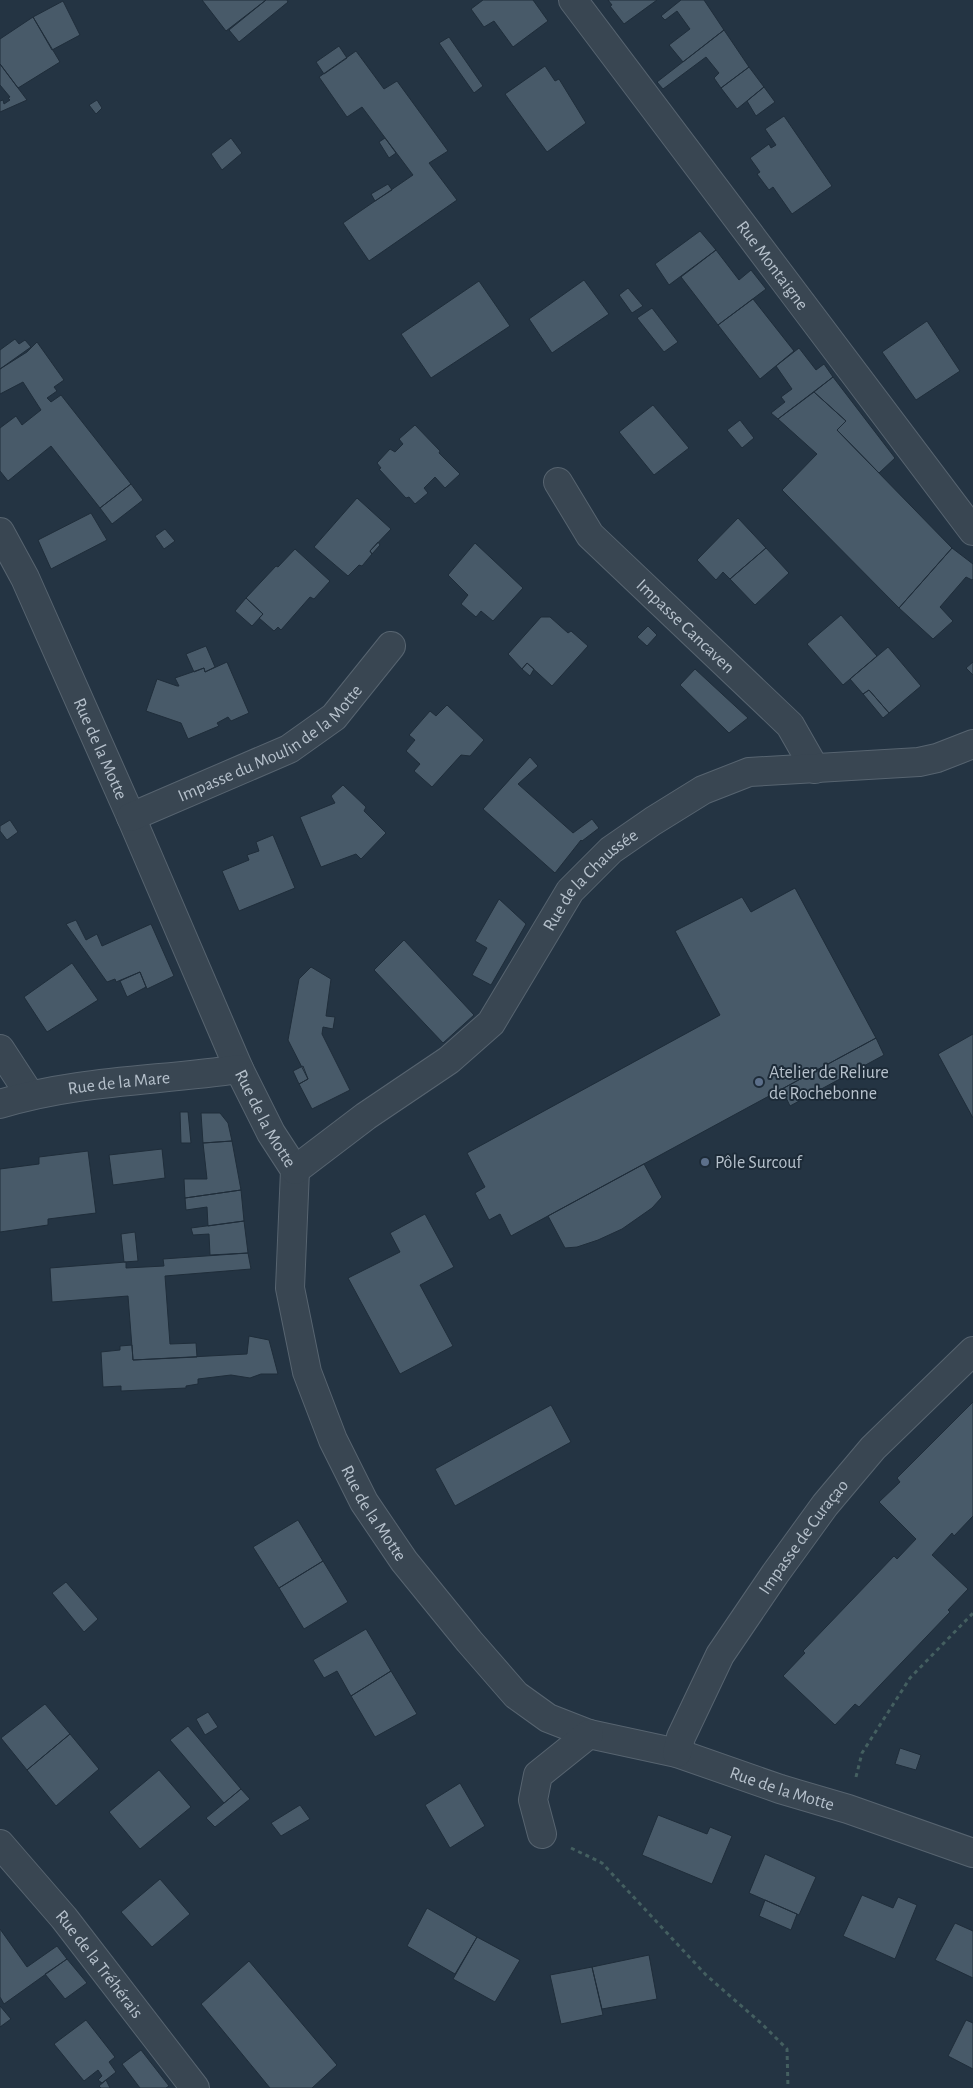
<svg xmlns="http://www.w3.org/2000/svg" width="973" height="2088" viewBox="0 0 973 2088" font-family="'Alegreya Sans',sans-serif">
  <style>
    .building { fill: #485a69; stroke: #1f2d3a }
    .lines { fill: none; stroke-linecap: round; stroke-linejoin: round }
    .street-casing { stroke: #576470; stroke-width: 30 }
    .path { stroke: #445f60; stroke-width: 3; stroke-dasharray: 4 4; stroke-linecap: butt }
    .street { stroke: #394652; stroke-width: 28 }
    .service-dot { fill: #5c6f8a; stroke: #1d2b38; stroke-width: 2 }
    .labels { text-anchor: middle; stroke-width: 4; stroke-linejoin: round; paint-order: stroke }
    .street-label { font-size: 18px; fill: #b6c1cc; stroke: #1d2b38 }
    .poi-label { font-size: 18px; fill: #b6c1cc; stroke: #1d2b38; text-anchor: start }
  </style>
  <rect width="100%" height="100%" fill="#243443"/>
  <!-- building -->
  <path class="building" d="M202 0H266L226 31Z
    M266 0H287L288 2 239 42 229 30Z
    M483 0H533L548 21 513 47 494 21 484 27 471 9Z
    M608 0H657L624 24 610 6 612 5Z
    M681 0H704L724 30 683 62 669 45 690 29 677 11 665 20 661 16Z
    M63 1 80 35 52 50 33 17Z
    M33 17 60 62 18 88 0 64V39Z
    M724 30 749 67 721 88 714 78 719 73 706 57 663 89 657 82Z
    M449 37 483 86 474 93 439 43Z
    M339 46 347 58 324 74 316 62Z
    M356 51 384 89 397 81 448 151 429 163 457 200 369 261 343 223 413 175 362 107 347 117 319 77Z
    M0 64 27 100 0 112V101L3 100 4 104 10 100 8 98 10 97 0 85Z
    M545 66 555 81 559 79 586 123 547 152 505 94Z
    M749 67 764 87 737 109 721 88Z
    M764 87 775 102 756 116 747 101Z
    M97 100 102 108 96 114 89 105Z
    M784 116 832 186 792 214 773 187 769 190 757 174 760 172 750 158 769 144 771 148 776 145 765 129Z
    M231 138 242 153 222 170 211 154Z
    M385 138 396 153 389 158 379 142Z
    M388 184 392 190 375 201 371 194Z
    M700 231 716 250 669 285 655 264Z
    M716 250 739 280 751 270 766 289 718 325 681 277Z
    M584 280 609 314 552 353 529 319Z
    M479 281 510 326 431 378 401 334Z
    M628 288 643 306 632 313 619 295Z
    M753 299 794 351 760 379 718 325Z
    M652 308 678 342 664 352 637 318Z
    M927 321 960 371 916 400 882 352Z
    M15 339 19 344 25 340 31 347 0 369V350Z
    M37 342 64 380 54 387 57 391 47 398 51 402 61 395 131 484 100 508 51 446 8 481 0 471V428L16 416 22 425 41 410 23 382 0 394V369L27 352Z
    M799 348 816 370 824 364 833 377 778 419 771 413 785 402 781 397 792 389 776 366Z
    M833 377 895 458 879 473 837 430 846 421 814 392Z
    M814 392 846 421 837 430 952 548 899 608 782 490 817 454 778 419Z
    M653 405 689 448 654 475 619 432Z
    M740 420 754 438 742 448 727 430Z
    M415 425 440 451 439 453 460 474 445 488 435 477 424 488 428 493 415 504 409 497 406 498 379 469 381 468 377 463 390 449 395 452 403 444 399 439Z
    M131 484 143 500 112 524 100 508Z
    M357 498 391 529 370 551 372 554 362 566 359 565 348 576 314 547Z
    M91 513 107 540 51 569 38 540Z
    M738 518 766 548 730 579 723 572 716 580 697 560Z
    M165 529 175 541 164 549 155 536Z
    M378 542 380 545 372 554 370 551Z
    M475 543 523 588 493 621 481 611 476 617 461 604 468 595 448 575Z
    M766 548 789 573 755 605 730 579Z
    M952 548 973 564V579L972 580 966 577 940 607 953 621 933 639 899 608Z
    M295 549 330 581 314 599 310 597 281 630 278 627 274 631 259 618 263 614 246 598 276 566 278 567Z
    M246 598 263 614 252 626 235 611Z
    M841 615 877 656 843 685 807 644Z
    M541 617H550L568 633 571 631 588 646 552 686 527 663 522 669 508 654Z
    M648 626 657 635 647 646 637 637Z
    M206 646 215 667 205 672 204 668 194 672 186 654Z
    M888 647 921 686 889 713 869 690 863 694 850 679Z
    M227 662 249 713 231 721 228 717 217 723 219 726 188 739 181 723 146 711 157 679 177 686H179L175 678 204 668 205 672Z
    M973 662V675L966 668Z
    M527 663 534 669 530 676 522 669Z
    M695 669 748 718 729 733 680 685Z
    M869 690 889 713 883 718 863 694Z
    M447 705 484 740 470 756 461 755 432 787 414 771 420 764 406 751 415 740 409 735 430 711 436 716Z
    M530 757 538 766 518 784 573 833 592 819 599 828 582 841 581 840 555 873 483 809Z
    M343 785 366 807 364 811 386 833 361 859 356 854 321 867 300 817 335 803 331 796Z
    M10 820 18 832 7 840 0 831V826Z
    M273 835 295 888 239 911 222 871 249 860 247 855 259 851 256 842Z
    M795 888 876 1038 511 1236 500 1214 489 1220 475 1193 485 1187 467 1153 720 1015 675 931 742 897 751 912Z
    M499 899 526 924 491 985 472 975 487 948 475 941Z
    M76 920 86 940 97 934 102 946 151 924 174 976 147 989 140 972 116 982 115 979 107 982 66 924Z
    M404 940 474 1015 443 1043 374 970Z
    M72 963 98 1000 47 1032 24 997Z
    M311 967 331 979 326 1016 335 1017 333 1029 323 1027 322 1034 350 1090 312 1109 299 1084 308 1079 288 1040 299 979Z
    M140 972 146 987 127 997 120 981Z
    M973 1034V1118L938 1054Z
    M876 1038 884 1055 790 1106 782 1089Z
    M303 1066 308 1079 299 1084 293 1071Z
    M180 1112H188L191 1143H181Z
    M201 1113H220L228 1123 232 1141 203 1143Z
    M232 1141 241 1190 185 1198 184 1179H207L203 1143Z
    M162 1149 165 1178 113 1185 109 1155Z
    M88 1151 96 1213 48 1219V1225L0 1232V1169L39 1164V1157Z
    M644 1164 662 1197 652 1208 622 1229 598 1240 577 1247 565 1248 548 1216Z
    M241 1190 244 1221 208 1226 207 1207 186 1210 185 1198Z
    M425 1214 454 1267 420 1285 453 1346 400 1374 348 1278 400 1252 390 1233Z
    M244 1221 248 1253 210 1255 209 1234 193 1235 191 1228Z
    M135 1232 138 1261 124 1262 121 1234Z
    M248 1253 251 1269 165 1276 170 1344 196 1343 197 1357 133 1360 128 1296 52 1302 50 1268 126 1262V1268L164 1266 163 1259Z
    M249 1336 269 1340 278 1374H261L250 1378 231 1375 198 1379V1384L186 1386V1388L121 1391V1386L103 1387 101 1352 120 1350V1346L132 1345 133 1360 247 1354Z
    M973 1402V1516L954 1536 952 1533 932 1555 968 1589 948 1610 950 1612 859 1707 855 1704 835 1725 783 1676 805 1653 803 1651 894 1556 897 1559 916 1539 879 1502 900 1482 897 1478Z
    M551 1405 571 1442 455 1506 435 1469Z
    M298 1520 323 1561 279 1588 253 1547Z
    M323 1561 348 1602 304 1629 279 1588Z
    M66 1582 98 1619 84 1632 52 1593Z
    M366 1629 391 1671 351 1696 337 1671 324 1678 313 1660Z
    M391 1671 417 1714 375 1737 351 1696Z
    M45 1704 70 1734 27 1770 1 1738Z
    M208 1712 218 1727 205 1735 196 1719Z
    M188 1726 241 1789 224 1803 170 1740Z
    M70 1734 99 1769 56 1806 27 1770Z
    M900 1748 921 1755 916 1770 895 1764Z
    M159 1770 191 1807 140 1849 109 1812Z
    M460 1783 485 1826 450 1848 425 1805Z
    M241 1789 250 1799 215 1827 206 1818Z
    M300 1805 310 1819 281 1836 271 1823Z
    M658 1815 707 1834 710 1827 732 1836 712 1884 642 1855Z
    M765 1854 816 1877 799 1915 749 1893Z
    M160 1879 190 1914 152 1947 121 1912Z
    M862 1895 893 1908 898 1897 917 1905 895 1959 843 1936Z
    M765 1900 797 1914 791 1930 759 1916Z
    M427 1908 477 1937 455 1974 407 1946Z
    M955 1923 973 1931V1978L935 1960Z
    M0 1929 27 1967 57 1946 67 1959 4 2004 0 1997Z
    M477 1937 520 1960 495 2002 453 1979Z
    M649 1955 657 1999 602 2009 592 1967Z
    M67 1959 87 1983 65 1999 45 1974Z
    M249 1961 337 2065 312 2088H270L201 2004Z
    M592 1967 603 2015 561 2024 550 1975Z
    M0 2006 11 2019 0 2027Z
    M86 2020 115 2057 109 2062 116 2072 102 2083 98 2080 102 2076 98 2070 84 2081 54 2044Z
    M966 2020 973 2023V2069L948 2056Z
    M141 2050 169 2086 166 2088H140L122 2064Z
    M106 2080 110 2088H101L99 2086Z"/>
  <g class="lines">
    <!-- street casing -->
    <g class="street-casing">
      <g id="street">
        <path id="s1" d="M573 0 973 531"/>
        <path id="s2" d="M558 482 590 535 790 725 815 769"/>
        <path id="s3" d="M0 532 25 578 131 817 239 1069 271 1133 295 1170 290 1288 307 1372 333 1440 364 1502 404 1561 469 1641 516 1695 548 1718 589 1734 677 1753 780 1789 848 1809 973 1853"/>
        <path id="s4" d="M131 817 289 749 334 717 391 646"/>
        <path d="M0 1049 30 1095"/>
        <path id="s5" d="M0 1104C77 1080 159 1081 239 1069"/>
        <path id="s6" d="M295 1170 366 1116 449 1060 491 1023 570 891 611 850 653 821 703 790 749 772 919 762 937 758 973 744"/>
        <path id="s7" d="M677 1753 681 1737 720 1655 775 1574 825 1505 873 1448 973 1351"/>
        <path d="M542 1834 533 1800 538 1775 589 1734"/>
        <path id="s8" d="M0 1844 64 1918 195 2088"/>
      </g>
    </g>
    <!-- path -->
    <path class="path" d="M856 1777 862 1753 910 1678 973 1613
      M571 1848 602 1863 706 1975 762 2024 787 2049 788 2088"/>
    <!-- street -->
    <use href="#street" class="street"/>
  </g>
  <!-- markers -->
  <g class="service-dot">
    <circle cx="759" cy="1082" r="5"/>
    <circle cx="705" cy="1162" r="5"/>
  </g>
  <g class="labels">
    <!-- street labels -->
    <g class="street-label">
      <text dy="6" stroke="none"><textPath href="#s1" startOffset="332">Rue Montaigne</textPath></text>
      <text dy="6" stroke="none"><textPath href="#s2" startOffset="194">Impasse Cancaven</textPath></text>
      <text dy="6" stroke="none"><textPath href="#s4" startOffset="159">Impasse du Moulin de la Motte</textPath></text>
      <text dy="6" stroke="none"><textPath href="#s3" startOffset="239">Rue de la Motte</textPath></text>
      <text dy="6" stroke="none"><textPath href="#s6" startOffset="421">Rue de la Chaussée</textPath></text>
      <text dy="6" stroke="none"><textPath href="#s5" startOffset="121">Rue de la Mare</textPath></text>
      <text dy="6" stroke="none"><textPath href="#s3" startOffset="644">Rue de la Motte</textPath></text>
      <text dy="6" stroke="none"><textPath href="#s3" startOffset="1064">Rue de la Motte</textPath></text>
      <text dy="6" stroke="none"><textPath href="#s7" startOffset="252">Impasse de Curaçao</textPath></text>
      <text dy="6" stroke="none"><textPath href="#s3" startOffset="1580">Rue de la Motte</textPath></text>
      <text dy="6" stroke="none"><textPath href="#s8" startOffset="156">Rue de la Tréhérais</textPath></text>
    </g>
    <!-- poi labels -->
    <g class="poi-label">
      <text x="769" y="1078">Atelier de Reliure<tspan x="769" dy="21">de Rochebonne</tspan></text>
      <text x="715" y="1168">Pôle Surcouf</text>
    </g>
  </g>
</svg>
